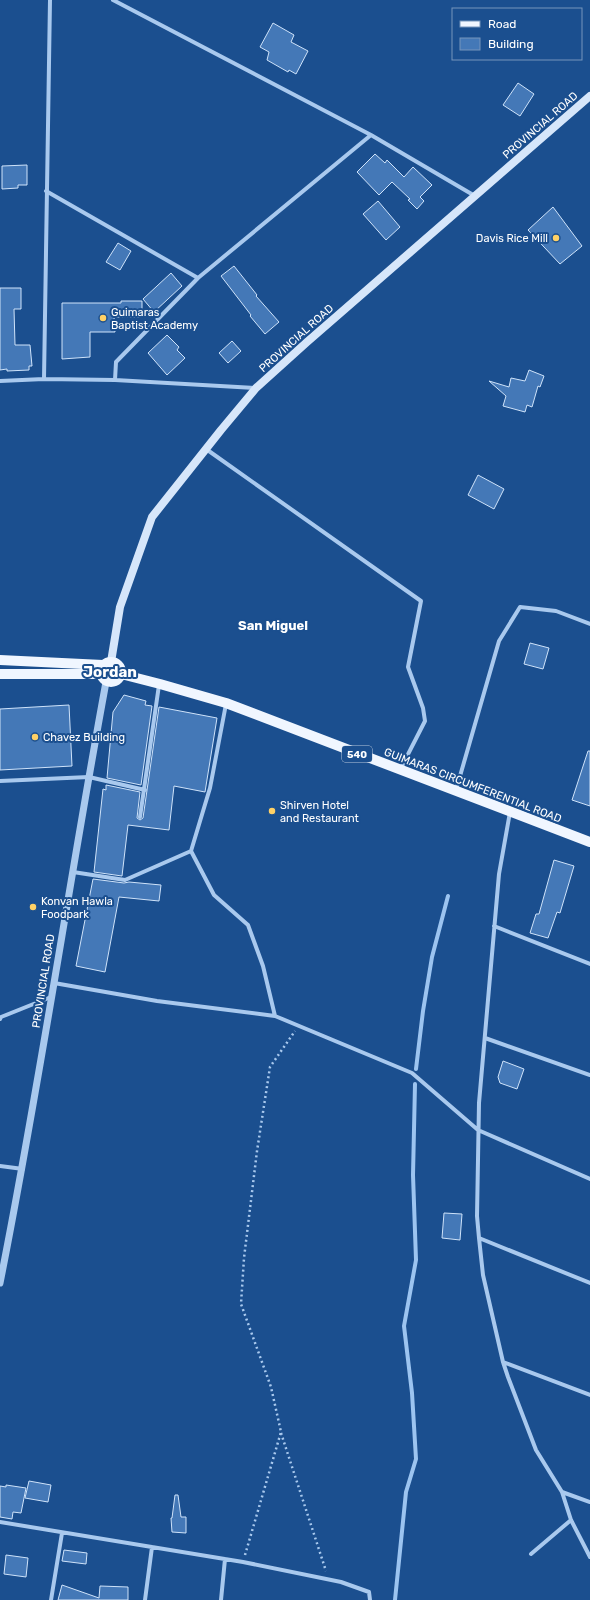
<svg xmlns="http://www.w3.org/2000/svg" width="590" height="1600" viewBox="0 0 590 1600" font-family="Rubik,sans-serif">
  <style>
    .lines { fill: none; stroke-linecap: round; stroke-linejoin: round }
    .stream { stroke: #9cc4f0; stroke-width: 4 }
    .building { fill: #4478b7; stroke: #cfe3fa }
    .path { stroke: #a9c9ee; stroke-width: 2.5; stroke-dasharray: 2 3; stroke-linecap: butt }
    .minor { stroke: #a9c9ee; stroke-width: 4 }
    .tertiary { stroke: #a9c9ee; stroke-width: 7 }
    .secondary { stroke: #d6e6fa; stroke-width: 8 }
    .primary { stroke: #f0f6ff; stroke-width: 10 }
    .poi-dot { fill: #ffd166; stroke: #1b4f8f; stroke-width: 1.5 }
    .labels { text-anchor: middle; stroke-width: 4; stroke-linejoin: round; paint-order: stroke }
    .shield { fill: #1b4f8f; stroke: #bbcadd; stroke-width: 1 }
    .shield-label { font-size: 10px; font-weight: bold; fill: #fff }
    .street-label { font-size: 11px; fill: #fff; stroke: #1b4f8f }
    .poi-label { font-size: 11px; fill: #fff; stroke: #1b4f8f; text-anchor: start }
    .quarter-label { font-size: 13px; font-weight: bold; fill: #fff; stroke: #1b4f8f }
    .district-label { font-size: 15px; font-weight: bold; fill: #fff; stroke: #1b4f8f }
  </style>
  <rect width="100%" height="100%" fill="#1b4f8f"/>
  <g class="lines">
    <!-- stream -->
    <path class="stream" d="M416 1069 423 1011 432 957 448 896
      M395 1600 406 1492 416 1459 412 1393 404 1326 416 1260 413 1175 415 1084"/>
  </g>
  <!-- building -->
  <path class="building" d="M273 23 294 35 291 42 308 51 296 74 289 70 288 72 267 60 269 52 260 47Z
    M518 83 534 94 520 116 503 105Z
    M375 154 385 163 387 160 404 177 413 167 432 185 420 197 424 201 417 209 408 200 410 199 392 182 379 195 357 172Z
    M27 165V185H18V188L2 189V166Z
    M378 201 400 227 386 240 363 214Z
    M553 207 582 246 560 264 528 230Z
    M118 243 131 251 120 270 106 262Z
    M234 266 257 295 256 296 279 322 265 334 250 316 251 315 221 276Z
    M171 273 182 286 154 312 143 299Z
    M0 288H21V309H14L15 345H30L32 366H29V370L7 371V369L0 370Z
    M121 301H142V317H114L115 332H90V357L62 359V303H121Z
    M167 335 179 347 177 350 185 358 167 375 148 353Z
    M232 341 241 351 228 363 219 353Z
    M529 370 544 376 540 387 538 386 532 407 527 405 525 412 503 406 506 396 489 381 509 387 511 378 525 381Z
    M478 475 504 489 494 509 468 495Z
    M530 643 549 648 543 669 524 664Z
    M124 695 146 701 145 705 152 706 141 785 107 778 113 712Z
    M69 705 72 766 0 770V709Z
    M159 707 217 718 205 792 174 786 169 830 128 825 122 876 94 872 103 789 106 790V785L140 792 137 818 140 820 143 818Z
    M588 751H590V806L572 800Z
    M554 860 574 866 560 913 557 912 548 938 530 933 536 914H539Z
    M93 879 124 883 129 882 161 885 159 901 119 897 105 972 76 966Z
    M503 1061 524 1069 517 1089 500 1083 498 1077Z
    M444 1213 462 1214 460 1240 442 1238Z
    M29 1481 51 1485 48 1502 25 1498Z
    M6 1485 26 1488 21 1513 13 1512 12 1519 0 1517V1486L6 1487Z
    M175 1495H178L181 1517H186V1533L172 1532 171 1518H172Z
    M64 1550 87 1553 86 1564 62 1561Z
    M6 1555 28 1558 26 1577 4 1574Z
    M62 1585 99 1598 100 1586 128 1587V1600H58Z"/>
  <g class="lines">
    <!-- path -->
    <path class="path" d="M281 1433 326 1571
      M245 1555 281 1432 271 1387 241 1304 244 1258 257 1151 270 1067 295 1031"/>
    <!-- minor -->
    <path class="minor" d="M113 0 371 135 475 196
      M46 191 198 278
      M44 379 50 0
      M115 380 116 362 198 278 371 135
      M0 381 44 379 115 380 255 388
      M206 449 421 601 408 667 423 708 425 721 401 768
      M226 704 210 788 191 851 214 895 248 925 263 966 275 1016
      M0 781 89 777 145 790
      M456 790 499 641 520 607 556 611 590 624
      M510 812 499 874 479 1103 477 1216 479 1238 483 1275 503 1362 508 1377 536 1450 562 1492 571 1520 590 1557
      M140 817 159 685
      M73 872 125 880 191 851
      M494 926 590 964
      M54 983 157 1001 275 1016 412 1073 478 1130 590 1179
      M0 1019 1 1017 51 997
      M485 1038 590 1075
      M0 1166 23 1169
      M479 1238 590 1283
      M503 1362 590 1395
      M562 1492 590 1502
      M0 1522 243 1562 341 1582 369 1592 370 1600
      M531 1554 571 1520
      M51 1600 62 1533
      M145 1600 152 1547
      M221 1600 225 1559"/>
    <!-- tertiary -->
    <path class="tertiary" d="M0 1283C40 1083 69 882 106 682"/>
    <!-- secondary -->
    <path class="secondary" d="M111 662 120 607 152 517 221 430 256 388 307 342 590 96"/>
    <!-- primary -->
    <path class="primary" d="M0 660 103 665
      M101 672a10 10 0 1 1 20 0a10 10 0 1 1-20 0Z
      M0 674H101
      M121 674 160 684 226 703 590 842"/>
  </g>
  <!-- markers -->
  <g class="poi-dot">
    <circle cx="556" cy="238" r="4"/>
    <circle cx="103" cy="318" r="4"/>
    <circle cx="35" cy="737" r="4"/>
    <circle cx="272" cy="811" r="4"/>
    <circle cx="33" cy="907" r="4"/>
  </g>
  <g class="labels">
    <!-- shield labels -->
    <rect class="shield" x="342" y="746" width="30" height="16" rx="3"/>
    <g class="shield-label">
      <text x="357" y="758">540</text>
    </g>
    <!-- street labels -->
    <g class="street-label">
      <text transform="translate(540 125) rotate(-41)" y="4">PROVINCIAL ROAD</text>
      <text transform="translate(296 338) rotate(-42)" y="4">PROVINCIAL ROAD</text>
      <text transform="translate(473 785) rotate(21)" y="4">GUIMARAS CIRCUMFERENTIAL ROAD</text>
      <text transform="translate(43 981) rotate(-81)" y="4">PROVINCIAL ROAD</text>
    </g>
    <!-- poi labels -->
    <g class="poi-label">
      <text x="548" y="242" text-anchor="end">Davis Rice Mill</text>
      <text x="111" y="316">Guimaras<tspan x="111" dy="13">Baptist Academy</tspan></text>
      <text x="43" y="741">Chavez Building</text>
      <text x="280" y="809">Shirven Hotel<tspan x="280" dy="13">and Restaurant</tspan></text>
      <text x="41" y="905">Konvan Hawla<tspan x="41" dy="13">Foodpark</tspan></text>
    </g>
    <!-- quarter labels -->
    <g class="quarter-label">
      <text x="273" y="630">San Miguel</text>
    </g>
    <!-- district labels -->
    <g class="district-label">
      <text x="110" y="677">Jordan</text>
    </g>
  </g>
  <!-- legend -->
  <rect x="452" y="8" width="130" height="52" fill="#1b4f8f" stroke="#7695bc"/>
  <rect x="460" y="21" width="20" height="6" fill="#f0f6ff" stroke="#7695bc"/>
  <text x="488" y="28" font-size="12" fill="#ffffff">Road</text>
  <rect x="460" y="38" width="20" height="12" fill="#4478b7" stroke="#7695bc"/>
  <text x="488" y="48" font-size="12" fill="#ffffff">Building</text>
</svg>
